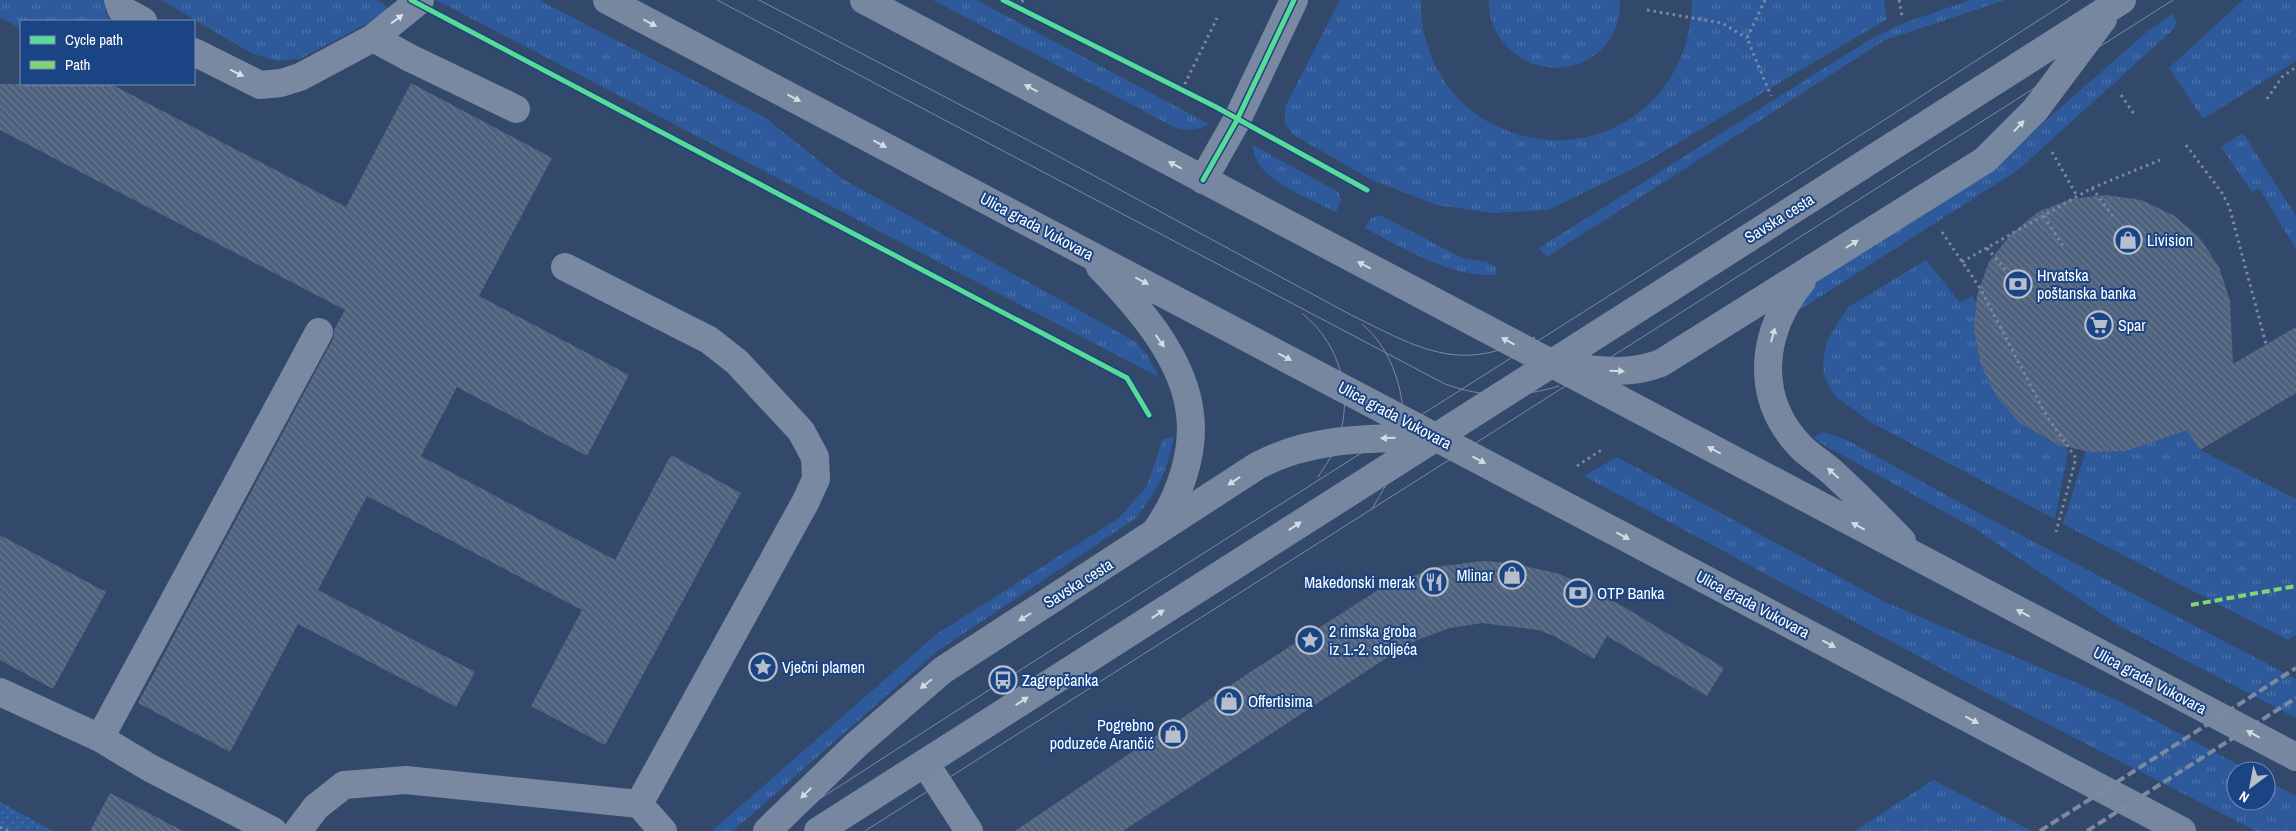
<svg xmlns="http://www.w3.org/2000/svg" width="2296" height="831" viewBox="0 0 2296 831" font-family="'Archivo Narrow',sans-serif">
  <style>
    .grass { fill: url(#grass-tufts) }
    .park { fill: url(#park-dots) }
    .building { fill: url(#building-back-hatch) }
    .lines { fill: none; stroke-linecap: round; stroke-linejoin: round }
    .path { stroke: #7889a1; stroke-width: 3; stroke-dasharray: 2.5 4; stroke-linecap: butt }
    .minor { stroke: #7889a1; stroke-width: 28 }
    .major { stroke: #77879f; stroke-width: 28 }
    .tram { stroke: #798aa1; stroke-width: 1 }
    .rail { stroke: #798aa1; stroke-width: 4; stroke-dasharray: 9 4; stroke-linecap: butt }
    .quiet { stroke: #7fd670; stroke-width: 4; stroke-dasharray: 8 4; stroke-linecap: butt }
    .cycleway-casing { stroke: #1a4483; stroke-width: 8 }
    .cycleway { stroke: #5adb95; stroke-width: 5 }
    .oneway { fill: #dde2e8 }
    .oneway2 { fill: #d6dbe2 }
    .labels { text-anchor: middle; stroke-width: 4; stroke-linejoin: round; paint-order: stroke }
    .street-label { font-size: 16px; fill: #fff; stroke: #1a4483 }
    .poi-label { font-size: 16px; fill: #fff; stroke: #1a4483; text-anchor: start }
  </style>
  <defs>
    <pattern id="grass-tufts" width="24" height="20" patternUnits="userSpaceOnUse" patternTransform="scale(1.25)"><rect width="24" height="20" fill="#2e5a9b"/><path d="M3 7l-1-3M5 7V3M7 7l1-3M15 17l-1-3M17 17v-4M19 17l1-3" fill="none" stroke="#4d73aa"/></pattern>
    <pattern id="park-dots" width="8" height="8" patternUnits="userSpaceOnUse" patternTransform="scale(1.25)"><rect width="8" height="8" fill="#2e5a9b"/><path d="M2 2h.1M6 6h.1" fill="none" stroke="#4d73aa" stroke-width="1.8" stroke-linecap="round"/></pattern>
    <pattern id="building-back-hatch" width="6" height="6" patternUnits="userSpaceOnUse" patternTransform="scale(1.25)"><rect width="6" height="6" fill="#4e617d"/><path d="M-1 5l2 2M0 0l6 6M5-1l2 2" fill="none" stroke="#697990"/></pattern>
  </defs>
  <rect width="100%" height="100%" fill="#32496b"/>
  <!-- grass -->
  <path class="grass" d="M0 0H104L108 21H21V29L0 17Z
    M161 0H376L384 4 388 10 385 14 300 59 277 61 251 53Z
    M436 0H539L764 117 841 178 1136 342 1149 358 1159 377Z
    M933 0H976L1209 124C1197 131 1187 131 1174 127Z
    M1340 0H1421C1420 20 1424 37 1431 55 1443 87 1466 111 1496 126 1591 171 1692 105 1692 0H1884L1887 19 1639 166 1548 210 1493 213 1437 205 1372 180 1292 134 1285 123V107Z
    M1489 0H1620C1622 71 1533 93 1497 33 1492 24 1488 11 1489 0Z
    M1971 0H2005L1885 40 1547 257 1539 248 1869 40 1901 24Z
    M2243 0H2296V61L2203 119 2169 68Z
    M2172 14 2177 21 2174 29 2018 170 1793 314 1809 290 1825 276 2001 160 2149 30Z
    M2243 133 2296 216V249L2259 188 2252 192 2221 147Z
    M1253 145 1338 192 1341 199 1336 212C1309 198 1252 179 1253 145Z
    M1380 215 1462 258 1487 262 1496 267V275C1448 277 1406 249 1365 228L1371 218Z
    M1926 260 1960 303 1972 296 2068 451 2055 519 1870 422 1835 396 1824 376 1823 361 1827 341 1847 308Z
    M2170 402 2200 450 2296 499V635L2288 640 2063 524 2086 450Z
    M1823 432 1849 441 1973 510 2296 679V718L2120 626 1977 530 1824 445 1813 437Z
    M1174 437C1165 476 1160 486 1136 518L936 652 733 831H712L938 633 1119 518 1147 486 1163 439Z
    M1617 457 1887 603 2117 700 2250 771H2236V801H2266V780L2296 796V831H2256L1985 692 1584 476Z
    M1933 780 2032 831H1855Z"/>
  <!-- park -->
  <path class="park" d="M0 802 53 831H0Z"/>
  <!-- building -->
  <path class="building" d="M411 83 552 158 479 296 629 375 587 456 457 387 421 456 615 560 671 455 741 493 605 745 531 706 582 610 367 496 318 590 475 672 456 707 298 624 230 752 138 703 333 339 334 330 345 310 0 130V84H111L346 207Z
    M2106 195 2141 200 2173 215 2200 238 2219 267 2230 301 2233 364 2296 327V393L2200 450 2187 430 2126 451 2090 452 2059 445 2020 423 1996 396 1981 365 1974 330 1977 295 1989 262 2011 234 2038 212 2071 199Z
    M0 535 106 592 53 689 0 660Z
    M1482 561 1511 563 1560 574 1624 607 1724 668 1707 696 1607 636 1594 659 1554 636 1538 630 1482 623 1450 628 1417 640 1397 651 1123 831H1015L1250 672 1378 590 1436 567Z
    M110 793 183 831H90Z"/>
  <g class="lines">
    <!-- path -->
    <path class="path" d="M1765 0 1747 38 1771 96
      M1899 0 1902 16
      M1019 8 1023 0
      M1647 10 1722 23 1747 38
      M1182 90 1217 18
      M2121 95 2134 114
      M2267 99 2282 77 2296 67
      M2186 145 2222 193 2229 206 2266 344
      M2052 152 2077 196
      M2092 188 2115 219
      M2044 216 2063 246
      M1942 232 1980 288 2046 415 2076 458 2056 532
      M1987 248 2008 273
      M1962 262 2092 188 2160 160
      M2000 328 2005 325
      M1577 466 1603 449
      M0 827 8 831"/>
    <!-- minor -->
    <path class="minor" d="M118 0 121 9 143 21
      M373 38 410 58 516 109
      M194 52 260 85 281 83 300 77 373 38 420 0
      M1203 180 1237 120 1294 0
      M565 267 709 340 737 362 801 431 815 457 816 479 806 501 639 804
      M0 692 100 738 150 768 273 831
      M100 738 319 332
      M925 763 969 831
      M298 831 316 807 344 785 406 780 639 804 663 831"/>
    <!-- major -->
    <path class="major" d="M607 0 2182 831
      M864 0 2296 757
      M1100 267C1138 306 1184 358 1190 414 1195 453 1179 498 1157 529
      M1802 281C1761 332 1753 397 1801 447 1810 456 1822 463 1831 471 1856 494 1879 517 1902 541
      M1568 366C1599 371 1631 375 1661 363L1985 160 2035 110 2103 19
      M767 831 856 745 943 670 1257 466C1313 436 1373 439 1435 437
      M818 831 2122 0"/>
    <!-- tram -->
    <path class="tram" d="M717 0 1445 384C1483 398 1520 398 1559 386
      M759 0 1043 148 1351 315C1387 332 1429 358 1471 355 1494 354 1514 345 1535 337
      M1303 314C1342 346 1354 397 1337 444 1333 456 1324 467 1318 477
      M1362 324C1398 353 1412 414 1398 457 1392 476 1382 492 1372 509
      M770 831C1202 551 1639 280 2070 0
      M865 831 2173 0"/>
    <!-- rail -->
    <path class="rail" d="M2040 831 2296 668
      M2087 831 2296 698"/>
    <!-- quiet -->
    <path class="quiet" d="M2191 605 2296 586"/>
    <!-- cycleway casing -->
    <g class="cycleway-casing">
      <path id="cycleway" d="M411 0 1127 378 1149 415
        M1003 0 1216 107 1367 190
        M1203 180 1237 120 1294 0"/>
    </g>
    <!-- cycleway -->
    <use href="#cycleway" class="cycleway"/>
  </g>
  <!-- one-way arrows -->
  <defs><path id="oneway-solid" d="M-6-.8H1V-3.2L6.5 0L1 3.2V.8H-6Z" transform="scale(1.25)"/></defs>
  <g class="oneway">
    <use href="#oneway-solid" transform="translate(397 19) rotate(-37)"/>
    <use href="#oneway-solid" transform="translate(237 73) rotate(26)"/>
  </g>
  <g class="oneway2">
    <use href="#oneway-solid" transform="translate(650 23) rotate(28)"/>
    <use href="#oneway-solid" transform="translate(1031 88) rotate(-152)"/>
    <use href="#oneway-solid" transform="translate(794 98) rotate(28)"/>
    <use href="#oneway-solid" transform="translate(2019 126) rotate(-47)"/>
    <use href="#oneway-solid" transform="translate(880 144) rotate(28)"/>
    <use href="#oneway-solid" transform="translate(1175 165) rotate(-152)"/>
    <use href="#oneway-solid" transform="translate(1852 244) rotate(-32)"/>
    <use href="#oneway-solid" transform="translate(1364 265) rotate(-152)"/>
    <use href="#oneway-solid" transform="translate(1142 281) rotate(28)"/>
    <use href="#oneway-solid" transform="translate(1773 335) rotate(-75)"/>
    <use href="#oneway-solid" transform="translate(1160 341) rotate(55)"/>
    <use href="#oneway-solid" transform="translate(1508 341) rotate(-152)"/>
    <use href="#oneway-solid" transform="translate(1285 357) rotate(28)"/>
    <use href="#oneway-solid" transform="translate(1617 371) rotate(2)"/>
    <use href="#oneway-solid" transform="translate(1388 438) rotate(179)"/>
    <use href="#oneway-solid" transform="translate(1714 450) rotate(-152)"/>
    <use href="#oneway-solid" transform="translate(1479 460) rotate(28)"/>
    <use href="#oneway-solid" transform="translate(1833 473) rotate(-138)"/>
    <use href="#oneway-solid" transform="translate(1234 481) rotate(146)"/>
    <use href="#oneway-solid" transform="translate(1295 526) rotate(-33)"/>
    <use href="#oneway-solid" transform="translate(1858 526) rotate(-152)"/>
    <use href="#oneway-solid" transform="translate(1623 536) rotate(28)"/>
    <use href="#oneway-solid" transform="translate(2023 613) rotate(-152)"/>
    <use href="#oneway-solid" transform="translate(1158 614) rotate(-33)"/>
    <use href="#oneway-solid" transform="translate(1025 617) rotate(148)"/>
    <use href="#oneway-solid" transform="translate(1829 644) rotate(28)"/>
    <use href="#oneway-solid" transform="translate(926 684) rotate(141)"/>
    <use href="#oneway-solid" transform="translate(1022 701) rotate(-33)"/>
    <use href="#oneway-solid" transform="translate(1972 720) rotate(28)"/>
    <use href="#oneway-solid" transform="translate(2253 734) rotate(-152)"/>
    <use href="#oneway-solid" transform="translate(806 793) rotate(136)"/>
  </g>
  <!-- icons -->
  <defs>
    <g id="shop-ring" transform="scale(1.4375)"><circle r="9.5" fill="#1a4483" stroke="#b7bfcb" stroke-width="1.5"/><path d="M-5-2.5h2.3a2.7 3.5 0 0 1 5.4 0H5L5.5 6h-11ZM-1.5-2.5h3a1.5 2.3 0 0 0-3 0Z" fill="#b7bfcb"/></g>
    <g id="bank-ring" transform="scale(1.4375)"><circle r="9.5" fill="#1a4483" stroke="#b7bfcb" stroke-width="1.5"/><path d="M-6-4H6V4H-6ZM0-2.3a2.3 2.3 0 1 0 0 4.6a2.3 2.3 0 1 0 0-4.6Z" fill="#b7bfcb"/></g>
    <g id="supermarket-ring" transform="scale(1.4375)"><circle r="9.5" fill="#1a4483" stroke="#b7bfcb" stroke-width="1.5"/><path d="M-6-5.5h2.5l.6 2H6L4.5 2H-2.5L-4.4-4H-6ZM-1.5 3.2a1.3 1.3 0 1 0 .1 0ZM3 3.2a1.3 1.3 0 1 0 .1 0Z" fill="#b7bfcb"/></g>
    <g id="restaurant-ring" transform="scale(1.4375)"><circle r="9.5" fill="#1a4483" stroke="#b7bfcb" stroke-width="1.5"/><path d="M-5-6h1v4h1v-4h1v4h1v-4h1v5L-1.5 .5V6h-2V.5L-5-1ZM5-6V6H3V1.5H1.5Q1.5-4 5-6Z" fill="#b7bfcb"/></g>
    <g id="sight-ring" transform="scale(1.4375)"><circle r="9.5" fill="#1a4483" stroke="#b7bfcb" stroke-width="1.5"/><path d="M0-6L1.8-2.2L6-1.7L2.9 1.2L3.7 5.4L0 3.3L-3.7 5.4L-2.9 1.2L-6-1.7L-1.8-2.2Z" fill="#b7bfcb"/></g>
    <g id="bus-ring" transform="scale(1.4375)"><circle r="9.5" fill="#1a4483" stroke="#b7bfcb" stroke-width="1.5"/><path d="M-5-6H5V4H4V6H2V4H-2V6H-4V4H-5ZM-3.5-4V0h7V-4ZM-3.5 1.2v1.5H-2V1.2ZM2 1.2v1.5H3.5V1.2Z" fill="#b7bfcb"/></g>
  </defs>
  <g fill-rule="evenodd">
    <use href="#shop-ring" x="2128" y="240"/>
    <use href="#bank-ring" x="2018" y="284"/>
    <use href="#supermarket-ring" x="2099" y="325"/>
    <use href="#shop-ring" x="1512" y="575"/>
    <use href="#restaurant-ring" x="1434" y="582"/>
    <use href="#bank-ring" x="1578" y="593"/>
    <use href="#sight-ring" x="1310" y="640"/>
    <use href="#sight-ring" x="763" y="667"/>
    <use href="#bus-ring" x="1003" y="680"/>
    <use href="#shop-ring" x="1229" y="701"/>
    <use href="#shop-ring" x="1173" y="734"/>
  </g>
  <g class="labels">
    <!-- street labels -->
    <g class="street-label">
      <text transform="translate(1779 218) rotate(-32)" y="6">Savska cesta</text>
      <text transform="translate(1037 226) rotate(28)" y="6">Ulica grada Vukovara</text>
      <text transform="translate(1395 415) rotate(28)" y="6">Ulica grada Vukovara</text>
      <text transform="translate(1078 583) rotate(-32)" y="6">Savska cesta</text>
      <text transform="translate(1753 604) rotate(28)" y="6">Ulica grada Vukovara</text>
      <text transform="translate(2150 680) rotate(28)" y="6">Ulica grada Vukovara</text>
    </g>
    <!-- poi labels -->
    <g class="poi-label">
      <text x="2147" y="246">Livision</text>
      <text x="2037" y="281">Hrvatska<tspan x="2037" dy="18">poštanska banka</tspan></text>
      <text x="2118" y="331">Spar</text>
      <text x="1493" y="581" text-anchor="end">Mlinar</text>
      <text x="1415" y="588" text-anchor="end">Makedonski merak</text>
      <text x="1597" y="599">OTP Banka</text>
      <text x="1329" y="637">2 rimska groba<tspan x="1329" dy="18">iz 1.-2. stoljeća</tspan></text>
      <text x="782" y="673">Vječni plamen</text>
      <text x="1022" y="686">Zagrepčanka</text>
      <text x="1248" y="707">Offertisima</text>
      <text x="1154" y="731" text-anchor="end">Pogrebno<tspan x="1154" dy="18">poduzeće Arančić</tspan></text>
    </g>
  </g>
  <!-- legend -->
  <rect x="20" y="20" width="175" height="65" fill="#1a4483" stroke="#768fb5"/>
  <rect x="30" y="36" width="25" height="8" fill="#5adb95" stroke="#768fb5"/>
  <text x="65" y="45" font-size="15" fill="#ffffff">Cycle path</text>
  <rect x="30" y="61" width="25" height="8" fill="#7fd670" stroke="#768fb5"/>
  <text x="65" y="70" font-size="15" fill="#ffffff">Path</text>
  <!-- north arrow -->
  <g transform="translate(2251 786) rotate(212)"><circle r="24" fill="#1a4483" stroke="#768fb5"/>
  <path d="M0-4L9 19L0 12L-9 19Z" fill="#b7bfcb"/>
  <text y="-8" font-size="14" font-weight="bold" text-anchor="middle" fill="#ffffff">N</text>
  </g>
</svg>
